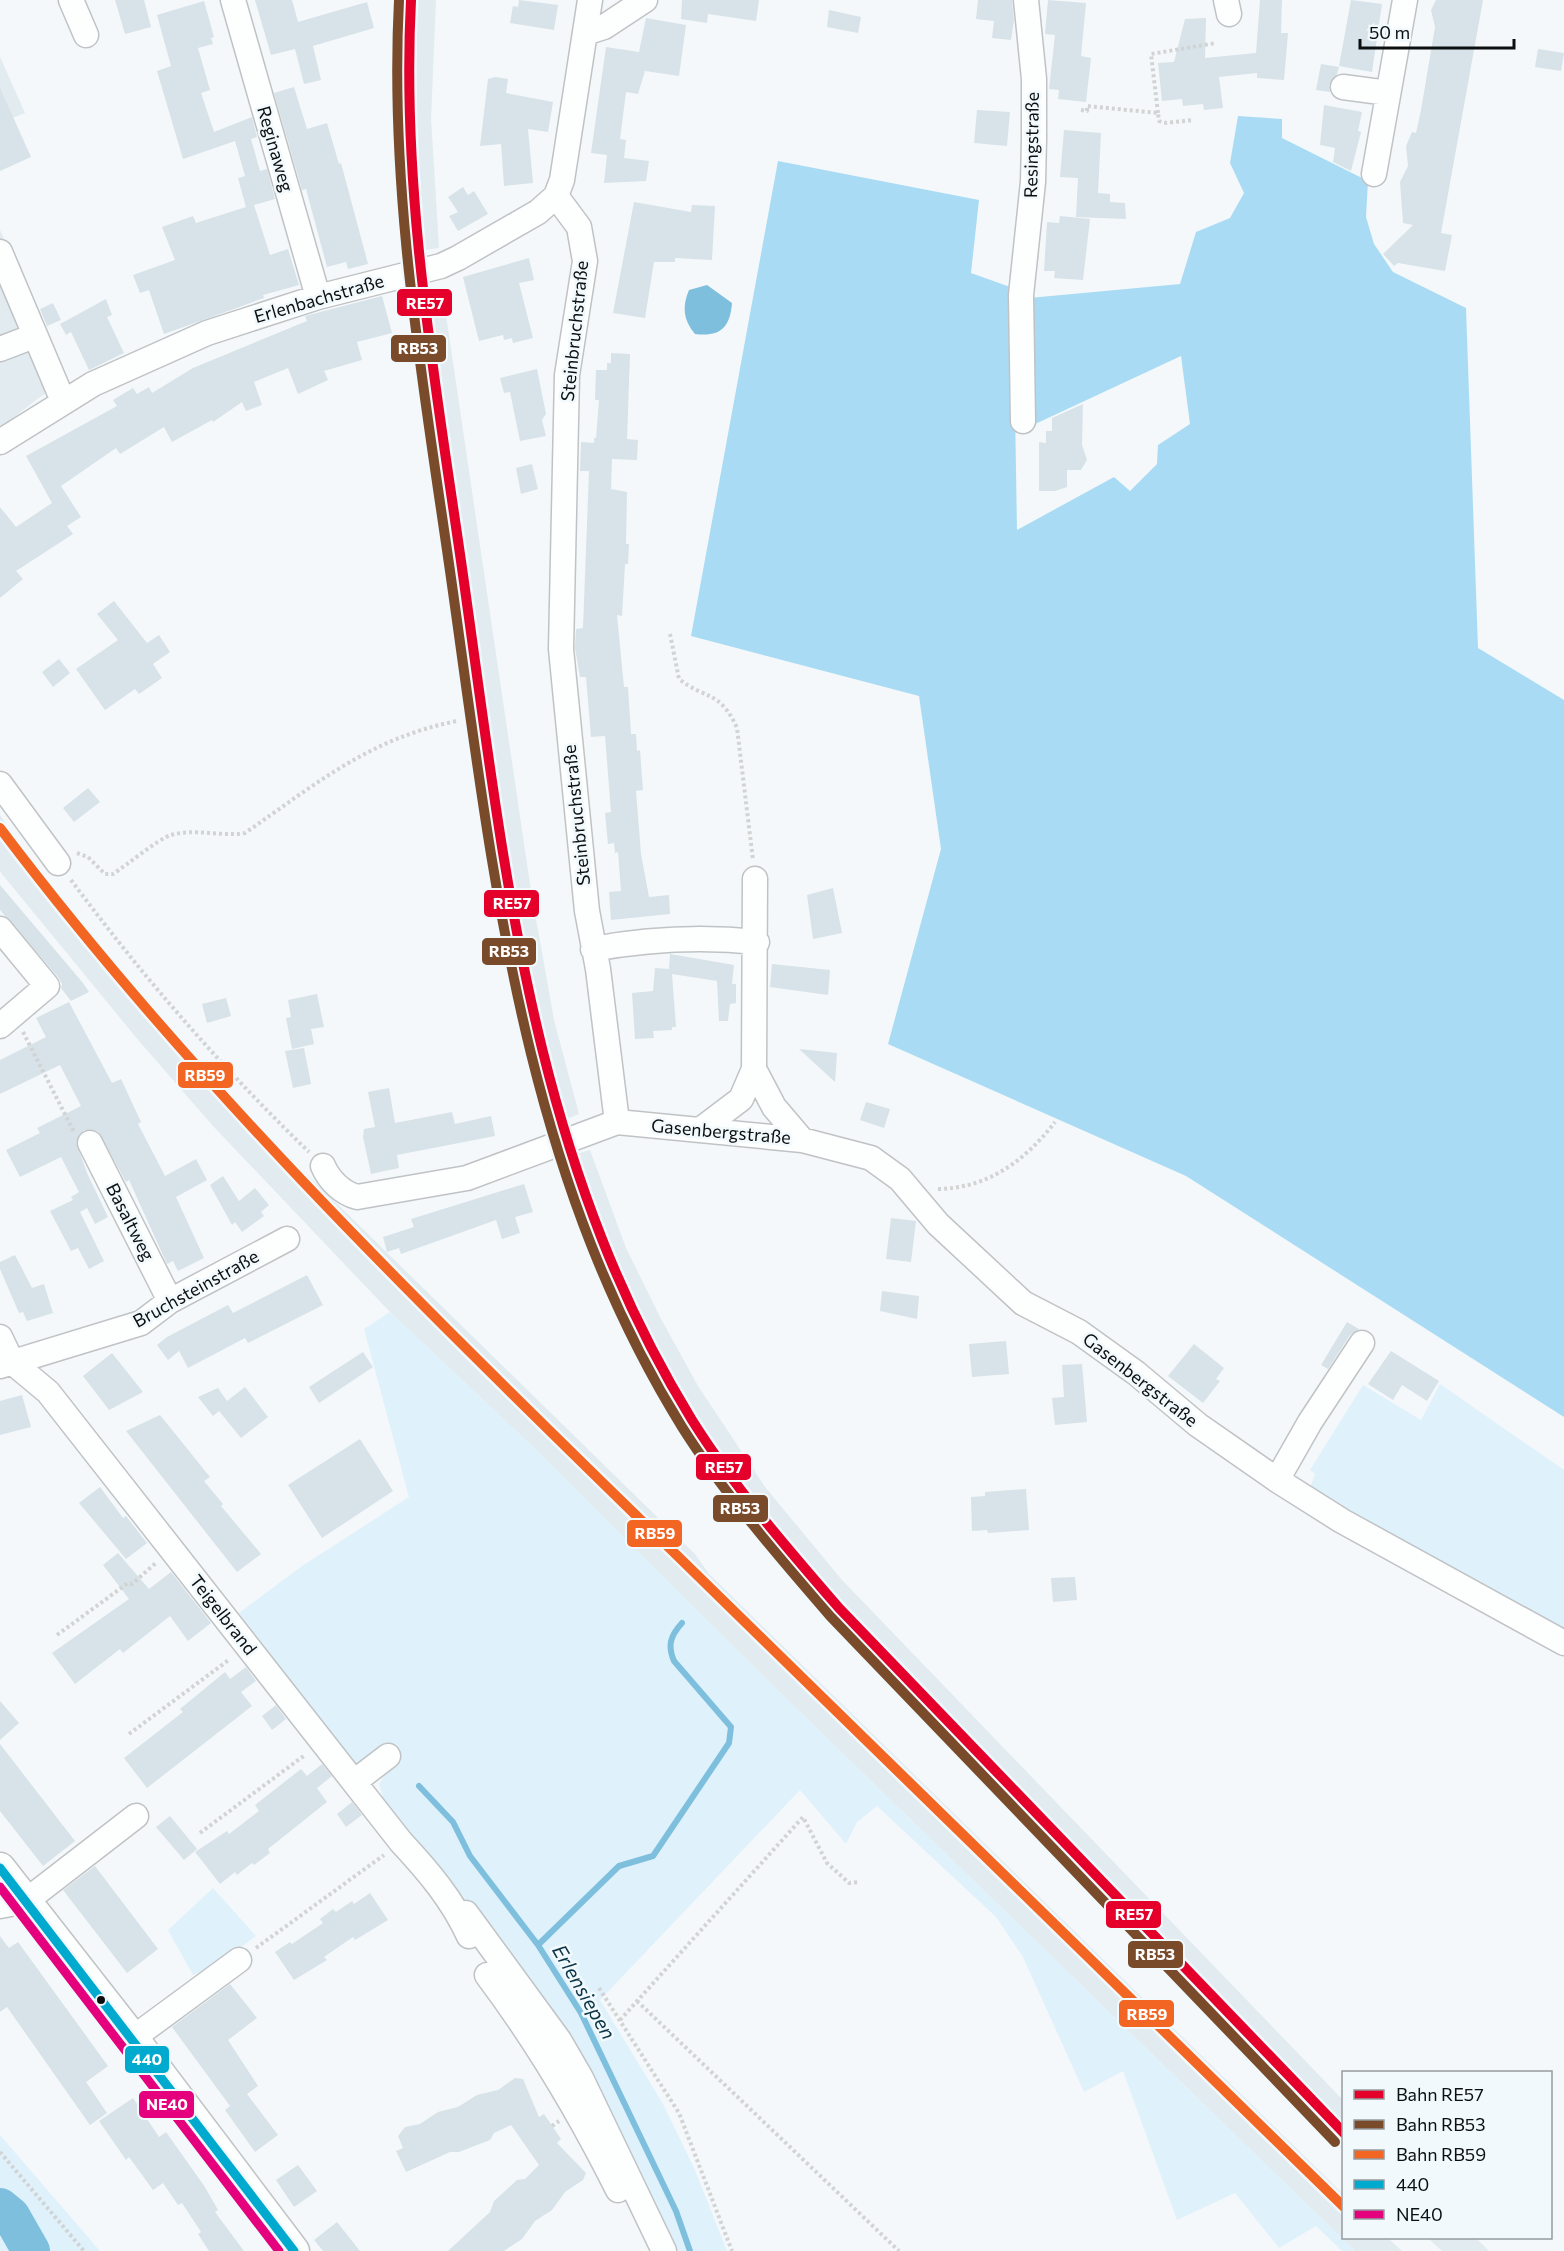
<svg xmlns="http://www.w3.org/2000/svg" width="1564" height="2251" viewBox="0 0 1564 2251" font-family="Commissioner,sans-serif">
  <style>
    .built { fill: #e1ebf0 }
    .green { fill: #dff1fb }
    .forest { fill: #a9dcf4 }
    .water { fill: #7dbfdd }
    .lines { fill: none; stroke-linecap: round; stroke-linejoin: round }
    .stream { stroke: #7dbfdd; stroke-width: 6 }
    .river { stroke: #7dbfdd; stroke-width: 38 }
    .building { fill: #d7e3e9 }
    .minor-casing { stroke: #c0c3c5; stroke-width: 27 }
    .major-casing { stroke: #c0c3c5; stroke-width: 33 }
    .path { stroke: #d2d3d3; stroke-width: 4; stroke-dasharray: 3 3; stroke-linecap: butt }
    .minor { stroke: #fdfefe; stroke-width: 24 }
    .major { stroke: #fdfefe; stroke-width: 30 }
    .bus-1-casing { stroke: #f1f9fd; stroke-width: 14 }
    .bus-2-casing { stroke: #f1f9fd; stroke-width: 14 }
    .bus-1 { stroke: #00a9ce; stroke-width: 9 }
    .bus-2 { stroke: #e5007d; stroke-width: 9 }
    .rail-1-casing { stroke: #f1f9fd; stroke-width: 15 }
    .rail-2-casing { stroke: #f1f9fd; stroke-width: 15 }
    .rail-3-casing { stroke: #f1f9fd; stroke-width: 15 }
    .rail-1 { stroke: #e4002b; stroke-width: 10 }
    .rail-2 { stroke: #7a4b2a; stroke-width: 10 }
    .rail-3 { stroke: #f26522; stroke-width: 10 }
    .bus-dot { fill: #0c0f10; stroke: #f1f9fd; stroke-width: 2 }
    .labels { text-anchor: middle; stroke-width: 5; stroke-linejoin: round; paint-order: stroke }
    .street-label { font-size: 18px; fill: #0c0f10; stroke: #f1f9fd }
    .water-label { font-size: 20px; font-style: italic; fill: #0a3446; stroke: #f1f9fd }
    .line-badge { stroke: #f1f9fd; stroke-width: 2 }
    .badge-label { font-size: 16px; text-anchor: middle; font-weight: bold; fill: #fff }
  </style>
  <rect width="100%" height="100%" fill="#f4f8fa"/>
  <!-- built -->
  <path class="built" d="M396 0H436L431 119 439 248 411 252 406 251 392 138 391 35Z
    M0 57 25 113 0 123Z
    M0 230 64 383 40 397 0 428Z
    M442 288 531 891 554 1020 579 1114 547 1127 520 1024 491 860 422 380 412 296 418 289Z
    M0 815 53 889 181 1041 280 1148 695 1554 709 1574 1343 2194 1344 2238H1388L1402 2251H1355L767 1680 533 1447 390 1312 213 1126 139 1041 2 874 0 871Z
    M590 1150 626 1248 660 1317 698 1386 765 1487 842 1580 1343 2100V2150L791 1577 701 1456 626 1329 573 1209 557 1160Z
    M1428 2238H1476L1489 2251H1442Z"/>
  <!-- green -->
  <path class="green" d="M390 1312 533 1447 767 1680 1355 2251H1342L1316 2226 1279 2248 1235 2193 1177 2220 1123 2071 1084 2092 1023 1957 996 1917 877 1806 857 1822 846 1844 800 1790 600 2000 663 2104 695 2170 727 2251H669L559 2029 383 1798 379 1784 388 1770 401 1761 389 1742 356 1766 239 1613 302 1566 409 1497 364 1329Z
    M1440 1384 1564 1470V1634L1309 1491 1315 1474 1310 1470 1363 1385 1421 1420Z
    M213 1888 256 1936 216 1966 193 1975 168 1930Z
    M0 2135 100 2251H0Z"/>
  <!-- forest -->
  <path class="forest" d="M1238 116 1282 119V138L1368 181 1366 217 1374 244 1393 272 1466 308 1478 648 1564 700V1417L1186 1176 888 1044 941 849 919 696 691 636 778 161 979 200 971 273 1013 288 1017 530 1114 477 1130 491 1157 464 1158 445 1190 424 1181 356 1033 425 1029 298 1180 284 1196 232 1230 218 1244 193 1230 163Z"/>
  <!-- water -->
  <path class="water" d="M707 285 732 303C730 328 720 337 695 334 683 320 682 306 689 290Z"/>
  <g class="lines">
    <!-- stream -->
    <path class="stream" d="M682 1623C671 1635 667 1645 674 1661L731 1727 729 1743 653 1856 619 1866 538 1945 581 2013 676 2211 690 2251
      M419 1786 453 1822 470 1856 538 1945"/>
    <!-- river -->
    <path class="river" d="M0 2207 11 2216 31 2251"/>
  </g>
  <!-- building -->
  <path class="building" d="M115 0H144L151 27 125 34Z
    M255 0H292L298 22 367 2 374 28 313 46 321 80 304 84 295 49 271 55Z
    M519 0 558 5 554 30 510 23 513 6 518 7Z
    M682 0H759L756 21 708 14 707 23 681 19Z
    M978 0H1012L1014 20 1011 40 992 38 994 21 976 19Z
    M1048 0 1086 3 1081 56 1091 58 1086 102 1058 99 1059 90 1049 89 1055 35 1045 34Z
    M1260 0H1282L1281 33H1288L1284 80 1257 78V73L1219 77 1223 108 1204 110 1203 104 1183 106 1182 99 1162 101 1158 63 1174 62 1185 19 1206 18 1205 58 1256 53Z
    M1351 0 1382 4 1372 72 1339 66Z
    M1436 0H1483L1441 233 1452 235 1445 271 1398 263 1394 266 1383 254 1413 225 1403 223 1400 182 1408 166 1406 146 1412 132 1416 133 1421 110 1435 27 1431 10Z
    M204 1 214 37 211 38 213 44 198 48 210 90 201 93 214 132 252 117 257 137 251 139 260 171 267 169 275 199 254 205 270 255 288 249 299 285 263 295 264 298 164 334 149 290 140 293 133 275 175 260 162 227 193 216 196 223 246 207 238 178 245 176 235 141 183 159 157 71 171 66 157 15Z
    M829 10 861 17 858 33 827 27Z
    M646 18 686 25 679 76 645 71 638 94 626 92 620 139 626 140 624 158 649 161 646 181 604 183 607 155 591 153 606 47 639 52Z
    M1538 49 1564 53 1561 71 1535 67Z
    M1321 64 1339 67 1337 74 1329 85 1330 92 1316 90Z
    M495 77 508 79 506 93 553 102 548 132 528 129 533 183 504 186 501 144 480 146 488 79Z
    M294 87 307 129 327 123 339 164 341 163 368 264 348 269 346 262 327 267 306 189 302 190 274 93Z
    M0 88 31 157 0 171Z
    M1324 105 1362 112 1358 131 1361 132 1351 171 1333 162 1335 148 1320 145Z
    M977 110 1010 112 1007 146 974 143Z
    M1064 130 1101 133 1098 193 1110 194V202L1125 203 1126 219 1076 217 1078 178 1060 177Z
    M463 187 468 195 474 191 488 214 458 231 449 216 458 212 448 197Z
    M634 202 691 212 692 205 715 206 712 260 675 258V262H654L645 318 613 313Z
    M1060 216 1090 219 1083 280 1054 278 1055 271H1044L1047 222 1059 223Z
    M529 258 534 280 519 283 533 338 513 343 512 338 504 340 503 335 479 341 463 277Z
    M382 296 392 333 357 342 362 360 324 371 328 380 298 394 288 368 254 382 262 405 246 411 242 402 213 422 212 420 172 442 164 427 120 454 116 448 61 486 81 517 67 526 73 534 16 571 23 579 0 598V507L16 527 52 503 26 456 117 406 113 400 133 388 137 394 149 387 152 393 193 368 307 321 305 316Z
    M106 299 112 315 107 317 124 353 89 370 71 332 66 335 60 324Z
    M53 303 61 320 47 326 40 309Z
    M611 353 630 354 627 439 638 440 637 460 612 459 611 489 627 492 626 544H629L628 564H625L622 616 617 615 624 687H628L631 734H636L637 751 640 750 643 790 636 791 641 854 649 897 669 895 670 914 611 920 609 892 621 891 618 852 615 853 614 843 608 844 605 813 611 812 605 736 591 737 586 677H580L575 648 576 629 583 628 589 471H580L581 442 594 443V438H596L599 400H595L596 370H607V363H611Z
    M537 369 546 414 542 420 546 436 520 441 510 392 504 393 500 378Z
    M1083 404 1082 445 1087 460 1081 470H1067V487L1055 491H1039V442L1046 443V431H1052V418Z
    M532 464 538 489 521 494 516 468Z
    M114 601 147 643 159 635 170 652 153 664 162 678 139 694 135 689 105 710 76 669 118 640 97 614Z
    M59 659 70 673 53 687 42 672Z
    M88 788 100 802 74 822 63 808Z
    M0 885 83 983 89 992 71 1001 61 988 62 984 58 977 0 910Z
    M833 888 842 933 813 939 807 895Z
    M670 954 734 965 732 984H736V1003L730 1004 728 1021H719L717 981 672 974 676 1027H672V1030L653 1031 654 1038 635 1039 632 993 653 991 655 968 669 969Z
    M772 964 830 970 828 995 770 987Z
    M317 994 324 1027 311 1029 314 1044 292 1049 286 1018 291 1017 288 1000Z
    M226 998 231 1016 207 1023 202 1004Z
    M69 1002 112 1083 121 1079 141 1122 138 1124 165 1176 196 1159 207 1180 176 1197 204 1258 178 1271 173 1261 167 1264 129 1180 126 1182 98 1131 84 1130 76 1142 87 1173 108 1217 95 1224 87 1208 80 1212 104 1261 89 1269 78 1248 71 1251 50 1211 73 1200 71 1197 79 1192 61 1157 20 1177 6 1150 40 1133 37 1128 81 1106 60 1065 0 1094V1060L46 1037 36 1018Z
    M304 1048 311 1084 293 1088 285 1051Z
    M799 1049 837 1053 835 1082Z
    M389 1088 395 1123 452 1112 455 1124 491 1116 495 1136 397 1155 399 1168 371 1174 363 1137 364 1129 375 1127 368 1092Z
    M866 1102 890 1109 884 1128 860 1120Z
    M223 1176 239 1201 255 1188 269 1205 261 1212 264 1216 242 1232 235 1222 232 1225 210 1185Z
    M524 1184 533 1212 515 1217 520 1233 502 1239 496 1220 401 1254 399 1248 387 1252 383 1237 414 1227 411 1219Z
    M891 1218 916 1221 911 1262 886 1259Z
    M15 1255 32 1288 44 1284 53 1313 27 1321 23 1312 19 1313 0 1269V1262Z
    M307 1275 323 1305 248 1343 245 1338 188 1368 179 1351 168 1360 157 1345 167 1337 228 1305 233 1313Z
    M882 1291 919 1296 917 1319 880 1311Z
    M1347 1322 1359 1329 1350 1335 1328 1369 1321 1365Z
    M1006 1341 1009 1374 972 1377 969 1344Z
    M1194 1344 1224 1368 1216 1379 1220 1381 1203 1403 1168 1376Z
    M1391 1351 1439 1381 1427 1401 1402 1385 1393 1400 1368 1384Z
    M363 1352 373 1367 319 1403 309 1387Z
    M112 1353 143 1392 109 1410 83 1376Z
    M1082 1364 1087 1422 1055 1425 1052 1398 1064 1397 1062 1365Z
    M245 1387 268 1417 241 1438 219 1411 213 1416 198 1397 218 1388 227 1401Z
    M22 1395 31 1427 0 1435V1401Z
    M160 1415 210 1477 204 1481 223 1504 221 1506 261 1554 237 1572 126 1431Z
    M360 1439 393 1491 322 1538 288 1485Z
    M100 1487 123 1518 126 1516 147 1543 126 1559 79 1503Z
    M1026 1489 1029 1530 988 1533 987 1530 972 1531 971 1497 985 1496V1492Z
    M118 1553 149 1589 171 1572 211 1623 188 1641 170 1616 123 1653 120 1649 75 1684 52 1653 129 1599 103 1565Z
    M1075 1577 1077 1600 1053 1602 1051 1578Z
    M246 1667 256 1681 241 1692 252 1706 147 1788 124 1758 183 1712 180 1709 225 1672 230 1679Z
    M0 1701 19 1723 0 1740Z
    M276 1705 286 1719 272 1730 262 1716Z
    M0 1744 75 1841 43 1866 0 1811Z
    M322 1764 332 1776 317 1788 327 1802 268 1849 270 1853 254 1865 252 1863 237 1875 235 1872 220 1884 195 1852 227 1831 229 1834 259 1811 255 1805 301 1769 307 1776Z
    M352 1802 362 1815 346 1827 337 1814Z
    M170 1816 197 1849 184 1860 156 1827Z
    M95 1866 158 1949 127 1973 63 1890Z
    M370 1893 388 1920 355 1940 353 1937 324 1957 327 1960 294 1980 275 1952 290 1942 292 1944 323 1923 320 1919 333 1909 336 1912 352 1901 354 1904Z
    M0 1936 9 1948 18 1942 108 2066 86 2082 107 2113 90 2125 7 2007 0 2012Z
    M230 1984 257 2018 228 2040 258 2086 247 2094 278 2135 255 2152 225 2110 230 2106 172 2027Z
    M515 2078 523 2079 539 2117 544 2114 561 2139 557 2143 586 2173 583 2180 565 2192 552 2210 535 2221 522 2239 504 2251H448L490 2212 494 2201 517 2180 525 2179 539 2165 511 2125 494 2133 490 2140 459 2152H450L406 2172 396 2151 403 2148 398 2136 405 2127 420 2124 438 2112 458 2107 477 2095 498 2090Z
    M133 2098 159 2137 166 2132 205 2187 218 2210 215 2212 244 2251H209L198 2234 201 2232 182 2203 178 2205 163 2183 153 2190 129 2157 126 2160 99 2121Z
    M298 2165 317 2191 294 2207 276 2180Z
    M337 2222 360 2251H323L314 2240Z"/>
  <g class="lines">
    <!-- minor casing -->
    <g class="minor-casing">
      <path id="minor" d="M71 0 86 35
        M233 0 318 297
        M1226 0 1229 14
        M585 33 604 27 645 0
        M1343 87 1388 93
        M1374 174 1405 0
        M556 196 579 227 585 261 567 375 561 649 587 911 598 969 617 1122
        M0 252 63 401
        M0 349 34 336
        M1023 421 1021 295 1033 182 1034 139V79L1026 0
        M0 442 93 384 207 333 318 297 441 266 458 258 538 212 556 196 562 180 590 0
        M0 784 58 863
        M0 929 47 986 0 1026
        M593 949C648 939 701 936 757 942
        M754 1069 774 1107 802 1140
        M700 1130 741 1099 754 1069 755 879
        M90 1143 170 1301
        M323 1166C329 1180 342 1193 357 1197L467 1178 617 1122 802 1140 871 1158 900 1179 938 1224 1023 1303 1079 1332 1136 1373 1198 1425 1277 1480 1342 1521 1564 1643
        M0 1337 12 1362 48 1392 401 1842C428 1871 452 1899 469 1936
        M0 1366 141 1323 170 1301 287 1239
        M1277 1480 1310 1422 1362 1343
        M354 1782 388 1756
        M0 1906 26 1901 136 1816
        M466 1913 559 2040 581 2078 664 2251
        M487 1975C538 2043 580 2114 618 2190
        M133 2038 239 1960"/>
    </g>
    <!-- major casing -->
    <g class="major-casing">
      <path id="major" d="M0 1868 133 2038 294 2251"/>
    </g>
    <!-- path -->
    <path class="path" d="M1081 110 1087 111V106L1158 113 1159 121 1164 123 1194 120
      M1158 113 1151 54 1216 43
      M670 634 679 679C706 700 720 690 737 728L753 860
      M77 853 88 857 105 874H113C127 865 158 839 171 835 196 828 221 837 245 833 316 784 370 738 457 721
      M71 880C143 977 222 1068 309 1152
      M23 1032 74 1132
      M938 1189C988 1188 1025 1161 1055 1122
      M57 1635 128 1583 132 1584 157 1562
      M129 1734 230 1659
      M200 1833 305 1755
      M256 1948 384 1855
      M599 1988 679 2113 732 2251
      M637 2001 899 2251
      M620 2020 803 1817 827 1863 849 1883 860 1882
      M552 2126 559 2121
      M0 2152 84 2251"/>
    <!-- minor -->
    <use href="#minor" class="minor"/>
    <!-- major -->
    <use href="#major" class="major"/>
    <!-- bus-1 casing -->
    <g class="bus-1-casing">
      <path id="bus-1" d="M0 1868 294 2251"/>
    </g>
    <!-- bus-2 casing -->
    <g class="bus-2-casing">
      <path id="bus-2" d="M0 1887 279 2251"/>
    </g>
    <!-- bus-1 -->
    <use href="#bus-1" class="bus-1"/>
    <!-- bus-2 -->
    <use href="#bus-2" class="bus-2"/>
    <!-- rail-1 casing -->
    <g class="rail-1-casing">
      <path id="rail-1" d="M411 0C401 189 434 374 461 561 504 860 529 1155 692 1420 734 1487 787 1548 839 1608L1344 2133"/>
    </g>
    <!-- rail-2 casing -->
    <g class="rail-2-casing">
      <path id="rail-2" d="M399 0C389 190 422 376 449 564 492 863 519 1164 682 1427 725 1495 778 1556 830 1616L1335 2142"/>
    </g>
    <!-- rail-3 casing -->
    <g class="rail-3-casing">
      <path id="rail-3" d="M0 828C193 1084 422 1306 651 1530 882 1755 1113 1981 1344 2207"/>
    </g>
    <!-- rail-1 -->
    <use href="#rail-1" class="rail-1"/>
    <!-- rail-2 -->
    <use href="#rail-2" class="rail-2"/>
    <!-- rail-3 -->
    <use href="#rail-3" class="rail-3"/>
  </g>
  <!-- markers -->
  <circle class="bus-dot" cx="101" cy="2000" r="5"/>
  <g class="labels">
    <!-- street labels -->
    <g class="street-label">
      <text transform="translate(1032 145) rotate(-89)" y="6">Resingstraße</text>
      <text transform="translate(275 149) rotate(74)" y="6">Reginaweg</text>
      <text transform="translate(319 299) rotate(-16)" y="6">Erlenbachstraße</text>
      <text transform="translate(575 331) rotate(-84)" y="6">Steinbruchstraße</text>
      <text transform="translate(577 815) rotate(-96)" y="6">Steinbruchstraße</text>
      <text transform="translate(721 1132) rotate(5)" y="6">Gasenbergstraße</text>
      <text transform="translate(130 1222) rotate(63)" y="6">Basaltweg</text>
      <text transform="translate(196 1289) rotate(-29)" y="6">Bruchsteinstraße</text>
      <text transform="translate(1140 1380) rotate(38)" y="6">Gasenbergstraße</text>
      <text transform="translate(223 1615) rotate(52)" y="6">Teigelbrand</text>
    </g>
    <!-- water labels -->
    <g class="water-label">
      <text transform="translate(584 1992) rotate(60)" y="7">Erlensiepen</text>
    </g>
  </g>
  <g class="line-badge">
    <rect x="396" y="288" width="57" height="29" rx="6" fill="#e4002b"/>
    <rect x="390" y="334" width="57" height="29" rx="6" fill="#7a4b2a"/>
    <rect x="483" y="889" width="57" height="29" rx="6" fill="#e4002b"/>
    <rect x="481" y="937" width="56" height="29" rx="6" fill="#7a4b2a"/>
    <rect x="177" y="1061" width="57" height="28" rx="6" fill="#f26522"/>
    <rect x="695" y="1453" width="57" height="28" rx="6" fill="#e4002b"/>
    <rect x="712" y="1494" width="57" height="29" rx="6" fill="#7a4b2a"/>
    <rect x="626" y="1519" width="57" height="29" rx="6" fill="#f26522"/>
    <rect x="1105" y="1900" width="57" height="29" rx="6" fill="#e4002b"/>
    <rect x="1127" y="1940" width="57" height="29" rx="6" fill="#7a4b2a"/>
    <rect x="1118" y="1999" width="57" height="29" rx="6" fill="#f26522"/>
    <rect x="124" y="2045" width="46" height="29" rx="6" fill="#00a9ce"/>
    <rect x="138" y="2090" width="57" height="29" rx="6" fill="#e5007d"/>
  </g>
  <g class="badge-label">
    <text x="425" y="309">RE57</text>
    <text x="418" y="354">RB53</text>
    <text x="512" y="909">RE57</text>
    <text x="509" y="957">RB53</text>
    <text x="205" y="1081">RB59</text>
    <text x="724" y="1473">RE57</text>
    <text x="740" y="1514">RB53</text>
    <text x="655" y="1539">RB59</text>
    <text x="1134" y="1920">RE57</text>
    <text x="1155" y="1960">RB53</text>
    <text x="1147" y="2020">RB59</text>
    <text x="147" y="2065">440</text>
    <text x="167" y="2110">NE40</text>
  </g>
  <!-- legend -->
  <rect x="1342" y="2071" width="210" height="168" fill="#f1f9fd" stroke="#959b9e" stroke-width="1.5"/>
  <rect x="1354" y="2090" width="30" height="9" fill="#e4002b" stroke="#959b9e" stroke-width="1.5"/>
  <text x="1396" y="2101" font-size="18" fill="#0c0f10">Bahn RE57</text>
  <rect x="1354" y="2120" width="30" height="9" fill="#7a4b2a" stroke="#959b9e" stroke-width="1.5"/>
  <text x="1396" y="2131" font-size="18" fill="#0c0f10">Bahn RB53</text>
  <rect x="1354" y="2150" width="30" height="9" fill="#f26522" stroke="#959b9e" stroke-width="1.5"/>
  <text x="1396" y="2161" font-size="18" fill="#0c0f10">Bahn RB59</text>
  <rect x="1354" y="2180" width="30" height="9" fill="#00a9ce" stroke="#959b9e" stroke-width="1.5"/>
  <text x="1396" y="2191" font-size="18" fill="#0c0f10">440</text>
  <rect x="1354" y="2210" width="30" height="9" fill="#e5007d" stroke="#959b9e" stroke-width="1.5"/>
  <text x="1396" y="2221" font-size="18" fill="#0c0f10">NE40</text>
  <!-- scale -->
  <path d="M1360 39v9h154v-9" fill="none" stroke="#0c0f10" stroke-width="3"/>
  <text x="1369" y="39" font-size="18" fill="#0c0f10" stroke="#f1f9fd" stroke-width="4.5" paint-order="stroke">50 m</text>
</svg>
